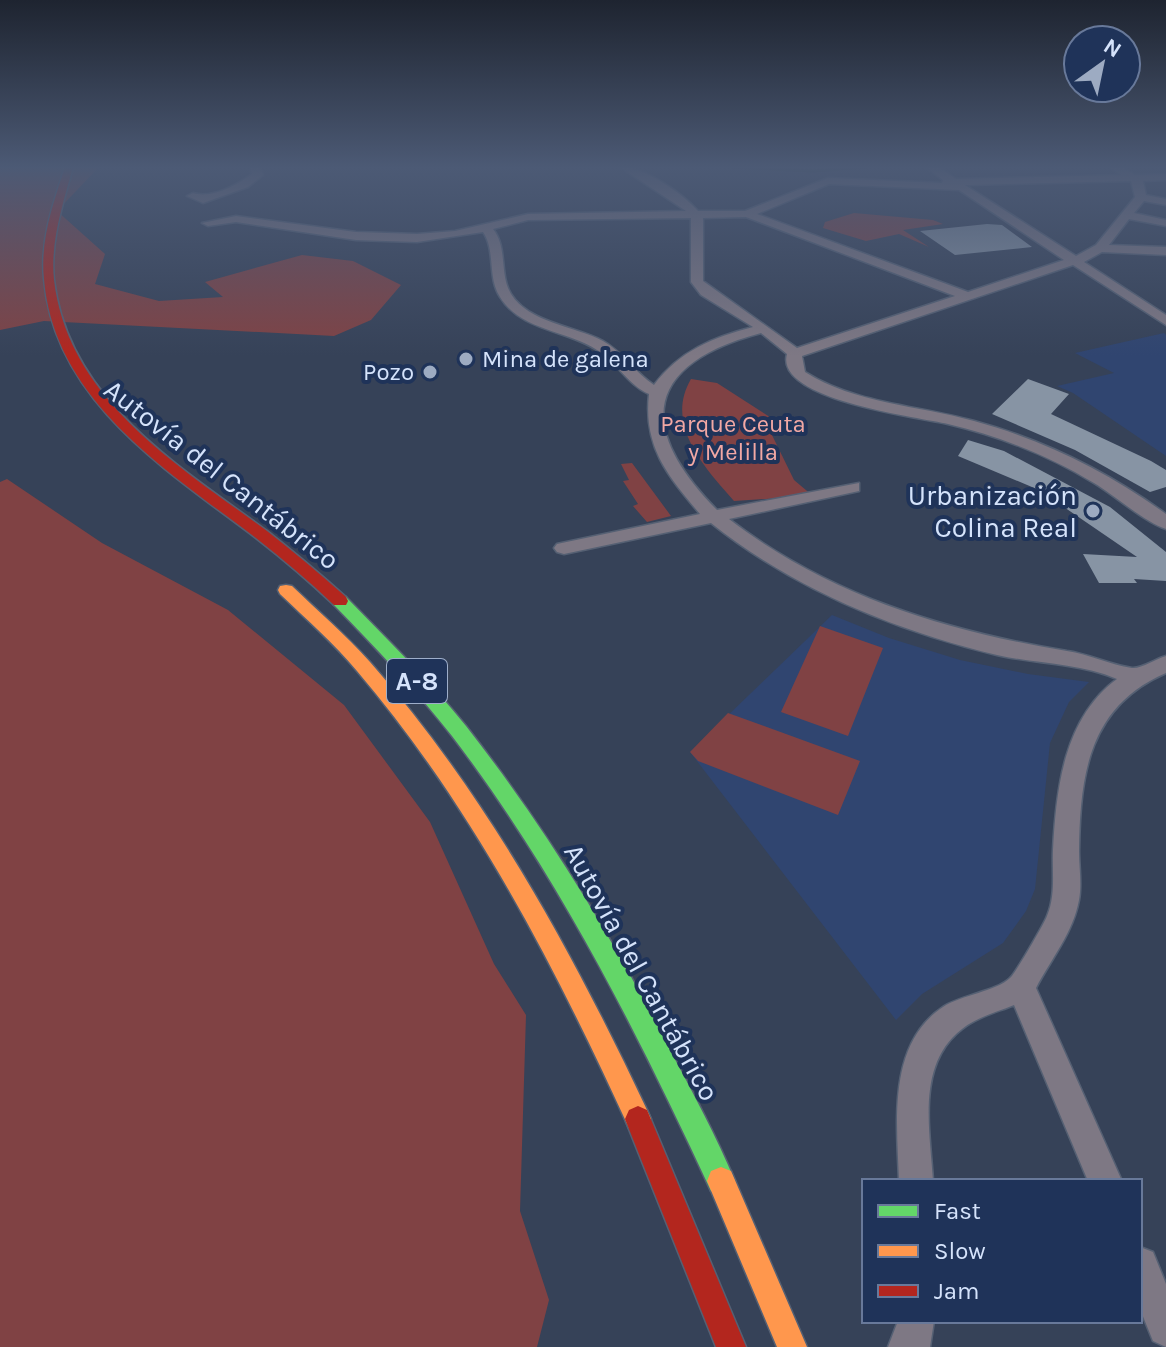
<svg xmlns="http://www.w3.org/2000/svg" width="1166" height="1347" viewBox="0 0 1166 1347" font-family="Karla,sans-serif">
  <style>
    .built { fill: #304570 }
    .green { fill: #804244 }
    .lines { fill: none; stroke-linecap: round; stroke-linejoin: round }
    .stream { stroke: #0d2c0f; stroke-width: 3 }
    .building { fill: #8794a4 }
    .street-casing { stroke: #556073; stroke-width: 3 }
    .fast-casing { stroke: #556073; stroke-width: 3 }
    .slow-casing { stroke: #556073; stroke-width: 3 }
    .jam-casing { stroke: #556073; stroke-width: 3 }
    .street { fill: #7e7884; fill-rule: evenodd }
    .fast { fill: #63d668; fill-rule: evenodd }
    .slow { fill: #ff974d; fill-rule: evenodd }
    .jam { fill: #b3261e; fill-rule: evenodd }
    .poi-dot { fill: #9dabc2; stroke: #1f3359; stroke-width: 3 }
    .labels { text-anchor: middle; stroke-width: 8; stroke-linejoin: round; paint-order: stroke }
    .far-poi-label { font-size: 24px; fill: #d5e3fb; stroke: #1f3359; text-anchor: start }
    .far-park-label { font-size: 24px; fill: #f2a8a4; stroke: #1f3359 }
    .shield { fill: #1f3359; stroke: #9eaeca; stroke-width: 2 }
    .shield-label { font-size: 26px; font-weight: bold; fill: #d5e3fb }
    .street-label { font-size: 28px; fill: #d5e3fb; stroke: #1f3359 }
    .poi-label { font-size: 28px; fill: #d5e3fb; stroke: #1f3359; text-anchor: end }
  </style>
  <rect width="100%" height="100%" fill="#364258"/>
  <!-- built -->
  <path class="built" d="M1164 333 1166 335V456L1073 393 1057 386 1114 373 1075 353Z
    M832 615 889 638 960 660 1028 674 1089 682 1069 702 1050 743 1035 889 1026 911 1003 943 922 994 896 1020 690 752Z"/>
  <!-- green -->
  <path class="green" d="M0 167H99L57 211 105 254 95 284 159 301 223 297 205 282 302 255 353 261 401 285 371 320 334 336 44 321 0 330Z
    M854 213 933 220 943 224 903 230 929 247 899 234 866 241 823 228 825 222Z
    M691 379 717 383 776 421 771 433 794 480 813 496 734 501C705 468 664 425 691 379Z
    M632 463 671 516 647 522 633 506 638 504 623 481 629 480 621 464Z
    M7 479 102 543 228 610 344 705 430 822 494 964 526 1015 520 1211 549 1300 537 1347H0V482Z
    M820 626 883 648 848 736 781 712Z
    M728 713 860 761 838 815 698 761 690 752Z"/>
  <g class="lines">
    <!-- stream -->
    <path class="stream" d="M733 167 813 171 867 167"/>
  </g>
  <!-- building -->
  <path class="building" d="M987 224 1002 225 1032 247 955 255 920 231Z
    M1028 379 1069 394 1051 414 1151 461 1166 470V487L1150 492 1075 450 992 414Z
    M968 440 1004 451 1110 507 1166 552V581L1134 579 1137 583H1099L1083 554 1137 557 1039 490 958 456Z"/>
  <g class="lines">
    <!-- street casing -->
    <g class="street-casing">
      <path id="street" d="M250 167H260L263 175 248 187 203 203 187 196 193 193C212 199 237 185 252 174Z
        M620 167C645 167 682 193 698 211H745L828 178 942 183 943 180 926 167H938L956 179 1121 175 1110 167H1122L1135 175 1166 174V180L1143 181 1146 195 1166 199V205L1144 201 1134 213 1166 220V226L1129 219 1109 245 1166 247V255L1102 252 1084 262 1166 315V325L1073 265 802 356 805 372C856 404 917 405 974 421 1044 440 1108 472 1166 514V529C1146 523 1114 495 1094 483 1050 456 999 436 948 424 919 417 774 400 787 354L761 333C644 364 636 428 717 510L859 483V491L729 519C828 595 945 631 1067 651 1089 654 1110 665 1132 668 1141 669 1156 659 1166 656V673C1089 706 1080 774 1079 851 1079 868 1082 884 1079 900 1073 933 1051 959 1036 988L1122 1181H1088L1014 1005C997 1012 977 1017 962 1029 916 1064 930 1130 933 1181H899C897 1123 887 1044 943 1007 961 995 997 991 1010 978 1015 974 1044 924 1047 916 1056 895 1052 872 1053 850 1056 789 1064 718 1117 679 1079 663 1037 664 997 655 894 630 794 589 711 523L564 554 557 552 554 548 557 544 700 514C668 476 643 447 649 394 628 385 617 362 597 350 567 330 521 331 500 297 487 277 496 251 483 232L417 242 356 240 236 222 208 226 202 223 236 216 356 232 417 234 455 231 528 214 686 211ZM1131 181 1135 197 1096 245 1076 256 965 185ZM829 184 959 190 1064 260 968 292 757 214ZM746 217 955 296 797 348 703 281V218ZM691 218V282L701 295 753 327C714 337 679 351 654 385 635 373 623 352 603 341 575 326 529 323 511 294 499 274 508 248 493 229L528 220Z
        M1140 1247 1153 1252 1166 1284V1347L1153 1341 1140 1309Z
        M898 1321H934L930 1347H888Z"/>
    </g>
    <!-- fast casing -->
    <g class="fast-casing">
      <path id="fast" d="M340 595 346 597C387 639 429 680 466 726 545 827 612 936 670 1050 693 1093 716 1136 735 1181L731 1191 721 1195 711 1191C637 1032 559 876 452 736 416 690 375 647 334 605L332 601 334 597Z"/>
    </g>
    <!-- slow casing -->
    <g class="slow-casing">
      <path id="slow" d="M286 585 292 586C318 611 346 635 370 662 487 795 572 951 647 1110L651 1119 647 1128 638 1132 629 1128C555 967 473 807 357 671 334 643 306 619 280 594L278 590 280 586Z
        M721 1167 731 1171 807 1347H777L707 1181 711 1171Z"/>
    </g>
    <!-- jam casing -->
    <g class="jam-casing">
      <path id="jam" d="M65 167H73C63 204 50 241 54 280 68 400 179 466 267 531 294 552 320 574 346 597L348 601 346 605H334C309 581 283 559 256 538 168 471 54 401 44 279 40 240 53 204 65 167Z
        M638 1106 647 1110 746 1347H716L625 1119 629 1110Z"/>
    </g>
    <!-- street -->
    <use href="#street" class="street"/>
    <!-- fast -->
    <use href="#fast" class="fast"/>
    <!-- slow -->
    <use href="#slow" class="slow"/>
    <!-- jam -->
    <use href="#jam" class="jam"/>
  </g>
  <!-- sky -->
  <linearGradient id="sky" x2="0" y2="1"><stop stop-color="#1e2430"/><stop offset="0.47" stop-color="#4c5a75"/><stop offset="1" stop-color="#4c5a75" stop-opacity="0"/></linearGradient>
  <rect width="1166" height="356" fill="url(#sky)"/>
  <!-- markers -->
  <g class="poi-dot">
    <circle cx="466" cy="359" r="8"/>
    <circle cx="430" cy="372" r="8"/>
    <circle cx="1093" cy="511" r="8"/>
  </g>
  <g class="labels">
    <!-- far-poi labels -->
    <g class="far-poi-label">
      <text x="482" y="367">Mina de galena</text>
      <text x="414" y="380" text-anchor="end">Pozo</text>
    </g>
    <!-- far-park labels -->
    <g class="far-park-label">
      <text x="733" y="432">Parque Ceuta<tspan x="733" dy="28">y Melilla</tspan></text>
    </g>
    <!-- shield labels -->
    <rect class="shield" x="387" y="659" width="60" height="44" rx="6"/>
    <g class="shield-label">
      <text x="417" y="690">A-8</text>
    </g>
    <!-- street labels -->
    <g class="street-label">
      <text transform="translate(222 474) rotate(38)" y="10">Autovía del Cantábrico</text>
      <text transform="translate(642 972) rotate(61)" y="10">Autovía del Cantábrico</text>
    </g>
    <!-- poi labels -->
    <g class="poi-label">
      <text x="1077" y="505">Urbanización<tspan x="1077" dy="32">Colina Real</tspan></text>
    </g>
  </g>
  <!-- legend -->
  <rect x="862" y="1179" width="280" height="144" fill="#1f3359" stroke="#68799a" stroke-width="2"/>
  <rect x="878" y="1205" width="40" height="12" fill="#63d668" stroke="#68799a" stroke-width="2"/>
  <text x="934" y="1219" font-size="24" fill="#d5e3fb">Fast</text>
  <rect x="878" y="1245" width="40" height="12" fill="#ff974d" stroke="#68799a" stroke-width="2"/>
  <text x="934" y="1259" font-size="24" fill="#d5e3fb">Slow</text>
  <rect x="878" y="1285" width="40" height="12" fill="#b3261e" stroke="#68799a" stroke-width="2"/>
  <text x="934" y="1299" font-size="24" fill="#d5e3fb">Jam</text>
  <!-- north arrow -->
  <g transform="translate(1102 64) rotate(33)"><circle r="38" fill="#1f3359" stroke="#68799a" stroke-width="2"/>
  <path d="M0-6L14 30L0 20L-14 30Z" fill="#9dabc2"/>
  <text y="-12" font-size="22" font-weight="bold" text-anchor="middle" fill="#d5e3fb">N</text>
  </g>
</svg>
